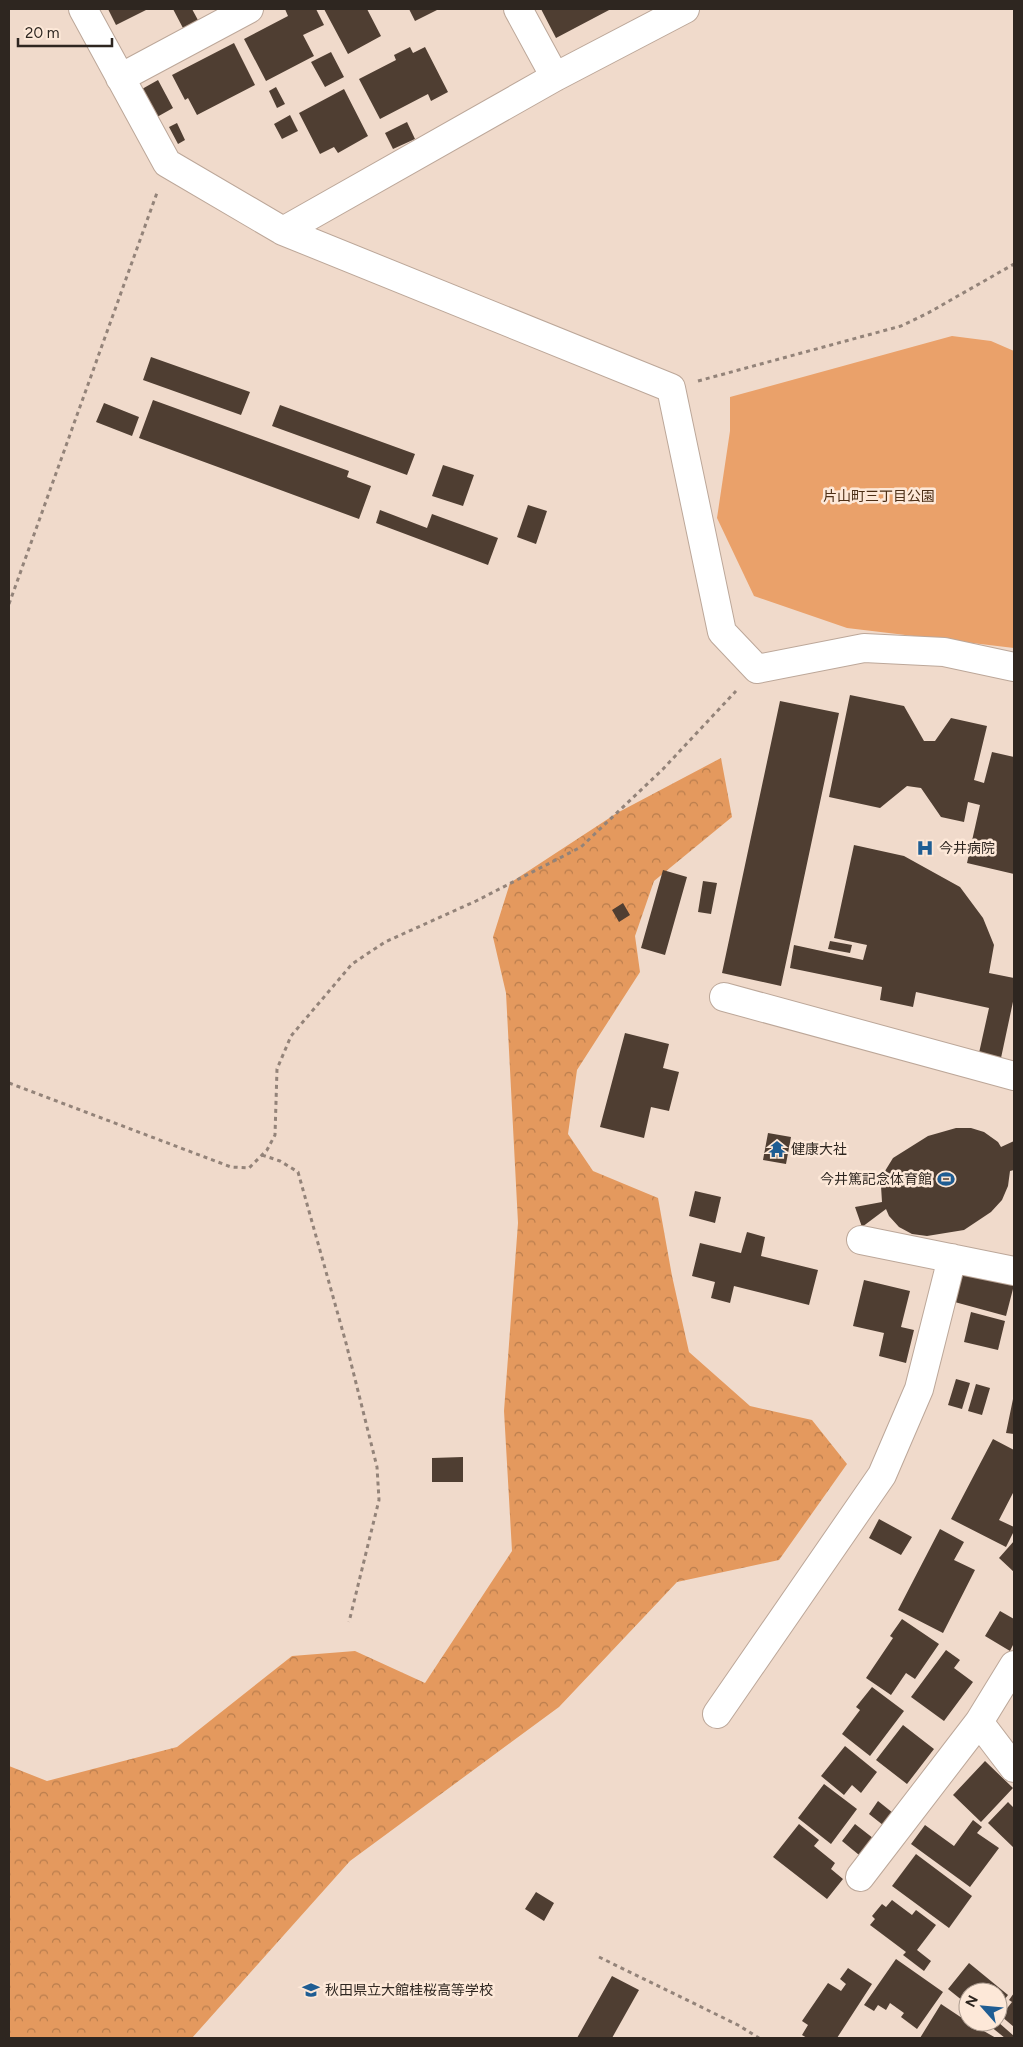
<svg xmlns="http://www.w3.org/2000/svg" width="1023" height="2047" viewBox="0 0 1023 2047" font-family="Figtree,'Noto Sans JP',sans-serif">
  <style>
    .green { fill: #eaa16a }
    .forest { fill: url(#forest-crowns) }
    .building { fill: #4f3e32 }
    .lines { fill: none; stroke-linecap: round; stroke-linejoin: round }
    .minor-casing { stroke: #bca799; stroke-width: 30 }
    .path { stroke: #938379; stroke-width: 3; stroke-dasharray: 4 4; stroke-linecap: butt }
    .minor { stroke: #fff; stroke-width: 28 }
    .labels { text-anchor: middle; stroke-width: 5; stroke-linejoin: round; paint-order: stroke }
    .park-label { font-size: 14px; fill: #4c2e15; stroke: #fde8d8 }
    .poi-label { font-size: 14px; fill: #2e2620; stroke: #fde8d8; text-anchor: start }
  </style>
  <defs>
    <pattern id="forest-crowns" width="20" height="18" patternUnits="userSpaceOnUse" patternTransform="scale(1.25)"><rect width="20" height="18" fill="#e4995e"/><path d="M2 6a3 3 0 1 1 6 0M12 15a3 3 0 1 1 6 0" fill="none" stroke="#b97d4d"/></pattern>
  </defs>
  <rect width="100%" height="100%" fill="#f0dacb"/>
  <!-- green -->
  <path class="green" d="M952 336 991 341 1014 351V648L847 628 754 596 717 518 730 431V397Z"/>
  <!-- forest -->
  <path class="forest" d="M721 758 732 817 654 881 635 936 640 972 577 1070 568 1134 593 1171 658 1198 672 1276 689 1352 750 1406 812 1420 847 1464 779 1560 677 1582 559 1707 350 1861 192 2038H9V1766L47 1781 177 1747 292 1656 355 1651 425 1683 512 1551 504 1411 518 1223 506 993 493 937 510 883 617 813Z"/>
  <!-- building -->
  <path class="building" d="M108 9H148L116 25Z
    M173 9H192L199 22 184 30Z
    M285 9H316L324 25 303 35 314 56 266 81 244 39 288 16Z
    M324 9H367L381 36 348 54Z
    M409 9H439L415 21Z
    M541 9H611L556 38Z
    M234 43 255 85 197 115 188 98 185 100 172 75Z
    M410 47 413 53 425 47 448 92 431 101 428 94 380 119 359 79 396 60 394 55Z
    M331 52 344 77 325 87 311 62Z
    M158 80 173 108 157 117 142 89Z
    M276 87 285 104 277 108 269 91Z
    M344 89 368 136 338 153 334 147 320 154 299 113Z
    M290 115 298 131 282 139 274 124Z
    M407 122 415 139 393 149 385 133Z
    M177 123 185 140 178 144 169 127Z
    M151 357 250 392 241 415 143 380Z
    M153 400 349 471 347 477 371 486 359 519 139 438Z
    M104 403 139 417 132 436 96 422Z
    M280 405 415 454 407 475 272 426Z
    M443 465 474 475 463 506 432 496Z
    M528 505 547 511 536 544 517 537Z
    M380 510 427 528 432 514 498 538 488 565 376 523Z
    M850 695 904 706 924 741H935L951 718 987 726 974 780 984 783 992 752 1014 757V874L967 863 980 805 968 802 964 822 941 817 921 788 907 786 880 808 829 797Z
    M780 701 839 713 781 986 722 973Z
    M854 845 904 856 960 887 983 918 994 945 989 973 1014 978V997L1001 1058 979 1053 989 1008 916 992 913 1007 880 1000 882 987 790 968 794 945 863 960 867 945 834 938Z
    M663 870 687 877 665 955 641 948Z
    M703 881 717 883 711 914 698 912Z
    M623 903 630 915 619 922 612 910Z
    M830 941 852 945 850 953 828 949Z
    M625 1033 669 1044 663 1068 679 1072 669 1111 651 1107 644 1138 600 1127Z
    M956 1128H971L984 1132 998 1142 1001 1147 1014 1141V1170L1010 1171 1008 1186 1002 1200 991 1212 964 1230 927 1236 912 1234 899 1227 889 1216 886 1209 862 1227 855 1207 882 1202 881 1186 885 1171 893 1158 928 1136Z
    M768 1133 791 1137 786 1164 763 1160Z
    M695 1191 721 1197 715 1223 689 1216Z
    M747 1232 765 1237 761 1256 818 1270 809 1305 734 1286 730 1303 711 1298 715 1282 692 1276 700 1243 741 1253Z
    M960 1271 1014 1285 1006 1316 951 1301Z
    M864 1280 910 1291 901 1327 914 1330 906 1363 879 1356 884 1333 853 1326Z
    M971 1312 1005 1321 998 1350 964 1342Z
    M956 1379 970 1383 962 1409 948 1405Z
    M976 1384 990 1388 982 1415 968 1411Z
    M1013 1399H1014V1434L1006 1433Z
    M993 1439 1014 1450V1491L999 1520 1014 1527V1531L1006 1547 951 1519Z
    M463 1457V1482H432V1458Z
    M879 1519 912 1537 901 1555 869 1538Z
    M940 1529 964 1542 954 1560 975 1570 943 1633 898 1610Z
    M1014 1541V1572L999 1558Z
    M1000 1611 1014 1619V1643L1010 1651 985 1636Z
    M902 1619 939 1644 915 1679 906 1673 891 1695 866 1678 893 1638 890 1636Z
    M946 1650 960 1660 954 1668 973 1682 944 1721 911 1697Z
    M872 1687 904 1711 870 1756 842 1734 860 1710 856 1707Z
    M903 1725 934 1749 907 1784 876 1760Z
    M845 1746 877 1772 861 1793 852 1785 844 1795 821 1776Z
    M985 1761 1013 1788 981 1822 953 1795Z
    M824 1784 857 1809 831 1844 798 1818Z
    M878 1801 898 1817 888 1829 869 1814Z
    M1008 1802 1014 1808V1848L988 1823Z
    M973 1820 982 1827 977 1833 999 1848 970 1887 911 1844 925 1825 954 1846Z
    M799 1824 819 1840 814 1846 835 1863 831 1869 843 1879 827 1899 773 1857Z
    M855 1824 878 1842 864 1859 842 1841Z
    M916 1854 972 1896 949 1928 892 1886Z
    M536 1892 554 1903 544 1921 525 1909Z
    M892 1900 912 1915 916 1910 936 1925 917 1950 931 1961 924 1971 903 1955 906 1952 870 1925 875 1919 872 1916 882 1904 886 1907Z
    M896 1959 943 1992 917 2029 901 2017 904 2013 890 2003 886 2010 878 2005 874 2011 864 2005Z
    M969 1963 1008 1995 998 2008V1992H968V2005L948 1989Z
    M848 1968 872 1984 837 2038 827 2037 825 2038H807L802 2035 808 2025 802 2021 828 1983 841 1991 846 1984 840 1979Z
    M612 1976 639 1990 612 2038H577Z
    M1014 1993V2027L1001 2016 1012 2002 1009 2000Z
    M941 2004 968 2022 996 2038H920Z
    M993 2022H998L1014 2036V2038H1005L990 2026Z"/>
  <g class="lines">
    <!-- minor casing -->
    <g class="minor-casing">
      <path id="minor" d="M83 9 167 163 283 231 671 388 722 632 757 669 864 648 944 652 1014 667
        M518 9 555 77
        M120 78 249 9
        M283 231 555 77 685 9
        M724 997 1014 1076
        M861 1240 1014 1271
        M717 1714 882 1475 919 1389 952 1258
        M979 1722 1014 1768
        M860 1877 979 1722 1014 1665"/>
    </g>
    <!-- path -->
    <path class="path" d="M698 381 901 326 928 313 1014 264
      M9 604 158 190
      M9 1083 231 1167 249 1168 267 1150 275 1135 277 1069 291 1036 352 964 385 942 476 901 581 847 663 769 736 691
      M262 1155 280 1161 298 1172 346 1343 377 1467 379 1500 349 1622
      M599 1957 738 2025 759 2038"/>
    <!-- minor -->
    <use href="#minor" class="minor"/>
  </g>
  <!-- icons -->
  <defs>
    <g id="hospital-bare" transform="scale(1.35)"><path d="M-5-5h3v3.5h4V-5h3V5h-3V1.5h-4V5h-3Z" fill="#1f5d93" stroke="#fde8d8" stroke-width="2.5" paint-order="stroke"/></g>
    <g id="temple-bare" transform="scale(1.35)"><path d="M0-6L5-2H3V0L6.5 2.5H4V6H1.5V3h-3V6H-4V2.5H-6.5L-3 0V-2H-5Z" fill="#1f5d93" stroke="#fde8d8" stroke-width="2.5" paint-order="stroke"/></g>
    <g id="stadium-bare" transform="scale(1.35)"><path d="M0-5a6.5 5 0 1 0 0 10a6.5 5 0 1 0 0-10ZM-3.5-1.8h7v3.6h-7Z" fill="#1f5d93" stroke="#fde8d8" stroke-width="2.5" paint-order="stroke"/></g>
    <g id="school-bare" transform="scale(1.35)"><path d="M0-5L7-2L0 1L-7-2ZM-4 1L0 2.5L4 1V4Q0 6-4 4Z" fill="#1f5d93" stroke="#fde8d8" stroke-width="2.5" paint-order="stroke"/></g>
  </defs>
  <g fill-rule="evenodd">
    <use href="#hospital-bare" x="925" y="848"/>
    <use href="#temple-bare" x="777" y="1149"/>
    <use href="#stadium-bare" x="946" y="1179"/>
    <use href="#school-bare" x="311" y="1990"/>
  </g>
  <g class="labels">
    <!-- park labels -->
    <g class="park-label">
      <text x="879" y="501">片山町三丁目公園</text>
    </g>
    <!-- poi labels -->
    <g class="poi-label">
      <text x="939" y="853">今井病院</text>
      <text x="791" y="1154">健康大社</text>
      <text x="932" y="1184" text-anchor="end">今井篤記念体育館</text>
      <text x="325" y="1995">秋田県立大館桂桜高等学校</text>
    </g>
  </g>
  <!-- border -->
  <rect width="1023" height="2047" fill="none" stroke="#2e2620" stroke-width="20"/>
  <!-- north arrow -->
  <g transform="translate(983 2007) rotate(297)"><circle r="24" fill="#fde8d8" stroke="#aa9a8e"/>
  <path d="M0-4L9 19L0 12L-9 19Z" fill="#1f5d93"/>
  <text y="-8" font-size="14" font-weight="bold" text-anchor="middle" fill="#2e2620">N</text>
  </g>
  <!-- scale -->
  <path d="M18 38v8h94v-8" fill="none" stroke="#2e2620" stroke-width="2.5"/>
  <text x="25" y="38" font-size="15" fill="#2e2620" stroke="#fde8d8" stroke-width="4" paint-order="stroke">20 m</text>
</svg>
